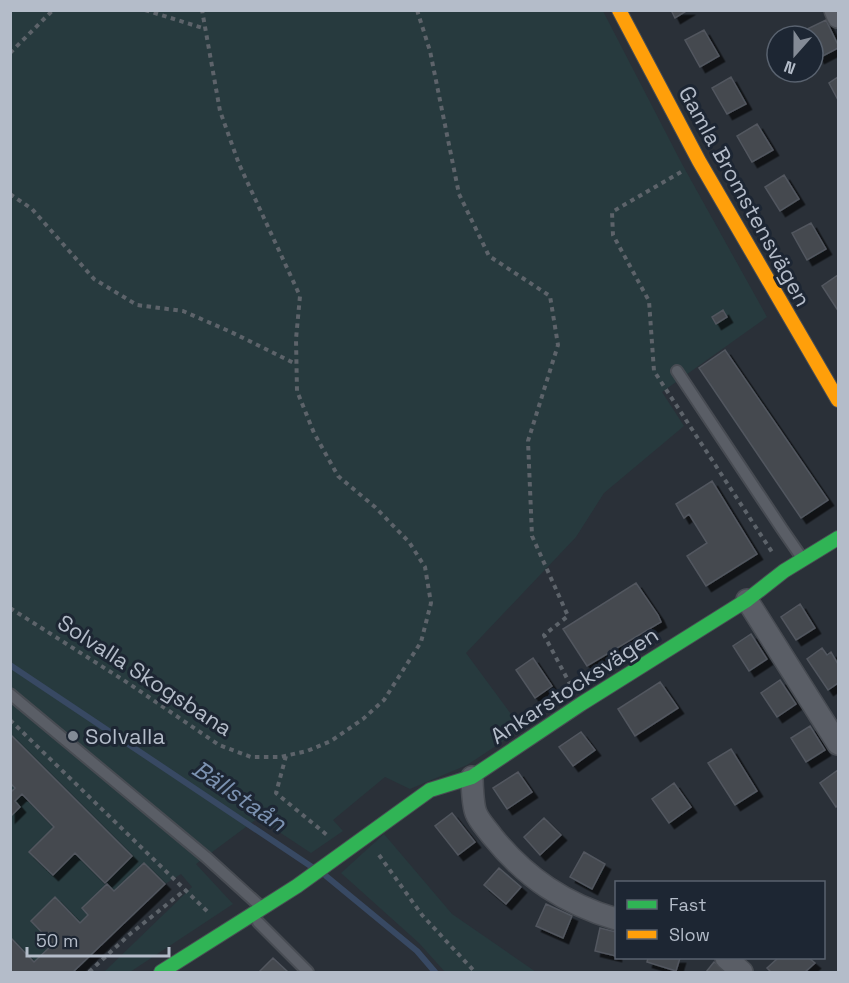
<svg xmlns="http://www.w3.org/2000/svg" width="849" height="983" viewBox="0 0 849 983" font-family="'Space Grotesk',sans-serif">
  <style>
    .green { fill: #273a3e }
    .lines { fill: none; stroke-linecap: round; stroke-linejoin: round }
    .stream { stroke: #384963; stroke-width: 6 }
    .building { fill: #444950; stroke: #52575f; stroke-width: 1.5; filter: url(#shadow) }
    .lane-casing { stroke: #484c53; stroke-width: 14 }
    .street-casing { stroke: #484c53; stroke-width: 24 }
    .fast-casing { stroke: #484c53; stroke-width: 16 }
    .slow-casing { stroke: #484c53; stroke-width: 16 }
    .path { stroke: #5d636a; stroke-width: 4; stroke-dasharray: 4.5 4.5; stroke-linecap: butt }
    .lane { stroke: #5a5e66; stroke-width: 10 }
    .street { stroke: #5a5e66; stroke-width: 21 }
    .fast { stroke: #30b455; stroke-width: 14 }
    .slow { stroke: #ff9f0a; stroke-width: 14 }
    .poi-dot { fill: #848b96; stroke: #1d2633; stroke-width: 2 }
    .labels { text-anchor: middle; stroke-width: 6; stroke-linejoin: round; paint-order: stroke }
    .street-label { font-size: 22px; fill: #b4bcc9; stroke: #1d2633 }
    .poi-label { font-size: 22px; fill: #b4bcc9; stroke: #1d2633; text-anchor: start }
    .water-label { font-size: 24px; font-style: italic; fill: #7c92b1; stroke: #1d2633 }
  </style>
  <defs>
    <filter id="shadow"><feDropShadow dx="5.5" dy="5.5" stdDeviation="0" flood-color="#0009"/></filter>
  </defs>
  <rect width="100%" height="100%" fill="#2a3038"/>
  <!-- green -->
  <path class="green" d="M10 11H603L682 164 767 317 662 392 684 426 604 493 576 537 466 653 522 729 467 765 410 789 385 777 333 820 343 831 311 853 258 818 196 864 233 904 130 972H104L192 887 181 874 165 884 73 972H11Z
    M384 834 452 914 536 972H445L419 943 341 873Z"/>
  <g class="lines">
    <!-- stream -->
    <path class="stream" d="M10 665 312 867
      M326 876 417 951 435 972"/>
  </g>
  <!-- building -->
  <path class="building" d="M671 10H688L675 18Z
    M826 20 838 45V48L819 58 813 45V36H808L805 30Z
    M704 30 719 56 700 67 685 40Z
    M731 77 746 104 727 114 712 88Z
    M838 77V100L829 83Z
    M757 124 773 150 752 162 737 136Z
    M784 175 799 199 780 211 765 187Z
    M811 223 826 249 807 260 792 233Z
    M838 275V308L837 309 822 286Z
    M723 310 727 317 716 324 712 317Z
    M725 350 828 500 801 518 699 368Z
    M712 481 757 554 706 586 687 556 707 543 689 514 684 518 676 504Z
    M636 583 658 615 661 622 587 666 563 629Z
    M800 604 815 628 796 640 781 617Z
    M751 634 767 659 749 671 733 646Z
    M822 648 827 655 831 652 838 664V683L828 690 807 659Z
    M533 658 552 686 535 698 516 670Z
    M780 680 796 704 777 717 761 693Z
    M660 682 678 708 635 736 618 709Z
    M810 726 825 750 806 762 791 738Z
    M581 732 595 750 573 766 559 747Z
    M10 734 132 856 105 883 75 853 53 875 29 852 54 827 22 794 15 801 20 807 10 817V793L15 788 10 783Z
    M731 749 757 791 735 805 708 763Z
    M838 770V805L836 807 820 783Z
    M518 772 532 792 507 809 493 788Z
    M674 783 691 807 669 823 652 799Z
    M452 813 475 842 458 855 435 826Z
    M544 818 561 835 540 855 524 837Z
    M584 852 605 864 592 889 570 877Z
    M144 863 165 884 73 972H10L11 938 34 962 53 944 31 921 55 897 80 923 88 915 82 908 107 884 114 891Z
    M499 868 521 887 506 904 484 885Z
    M546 904 572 916 563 938 536 926Z
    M600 928 616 932V956L595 951Z
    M273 958 288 972H259Z
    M648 958H680L676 971 647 962Z
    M778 958H809L815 963 805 972H771L767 968Z
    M714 962 727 972H706Z"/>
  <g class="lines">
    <!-- lane casing -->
    <g class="lane-casing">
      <path id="lane" d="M677 371 782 529 802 558
        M10 694 206 857 260 906
        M258 922 308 972"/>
    </g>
    <!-- street casing -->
    <g class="street-casing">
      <path id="street" d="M835 10 838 17
        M747 600 838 744
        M472 777C472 785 473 806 476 813 479 821 487 829 492 836 526 878 565 904 616 919
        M726 958 742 972"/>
    </g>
    <!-- fast casing -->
    <g class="fast-casing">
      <path id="fast" d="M161 972 297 886 430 790 472 777 581 704 747 600 784 571 838 538"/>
    </g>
    <!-- slow casing -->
    <g class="slow-casing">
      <path id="slow" d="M619 10 699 161 838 400"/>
    </g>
    <!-- path -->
    <path class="path" d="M145 10 206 29
      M417 10 430 51 459 194 489 256 550 296 558 345 528 441 532 536 568 616 544 635 570 684
      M10 53 53 10
      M681 172 612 212 613 235 649 301 654 371 772 552
      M10 194 32 209 94 279 137 305 183 311 231 332 296 364
      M10 608 128 683 219 745 251 757H280L307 751 331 741 363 719 384 700 421 642 431 603 425 567 409 542 375 507 338 476 314 433 297 391 296 339 300 296 239 164 220 111 202 10
      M10 720 210 914
      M286 756 276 793 327 835
      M379 855 422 915 475 972
      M89 972 130 934 185 890"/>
    <!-- lane -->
    <use href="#lane" class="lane"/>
    <!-- street -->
    <use href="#street" class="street"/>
    <!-- fast -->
    <use href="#fast" class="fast"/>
    <!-- slow -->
    <use href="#slow" class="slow"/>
  </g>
  <!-- markers -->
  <circle class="poi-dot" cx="73" cy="736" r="6"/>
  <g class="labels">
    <!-- street labels -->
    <g class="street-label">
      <text transform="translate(745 196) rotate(61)" y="8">Gamla Bromstensvägen</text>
      <text transform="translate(145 675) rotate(33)" y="8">Solvalla Skogsbana</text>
      <text transform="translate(574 685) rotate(-33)" y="8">Ankarstocksvägen</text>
    </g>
    <!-- poi labels -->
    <g class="poi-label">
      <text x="85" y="744">Solvalla</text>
    </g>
    <!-- water labels -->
    <g class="water-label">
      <text transform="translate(239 796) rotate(34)" y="8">Bällstaån</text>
    </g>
  </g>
  <!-- border -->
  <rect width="849" height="983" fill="none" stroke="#b4bcc9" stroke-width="24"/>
  <!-- legend -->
  <rect x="615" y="881" width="210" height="78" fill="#1d2633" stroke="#59626f" stroke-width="1.5"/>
  <rect x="627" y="900" width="30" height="9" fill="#30b455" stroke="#59626f" stroke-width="1.5"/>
  <text x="669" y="911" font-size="18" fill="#b4bcc9">Fast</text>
  <rect x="627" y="930" width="30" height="9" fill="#ff9f0a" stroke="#59626f" stroke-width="1.5"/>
  <text x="669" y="941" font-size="18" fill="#b4bcc9">Slow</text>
  <!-- north arrow -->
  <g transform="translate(795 54) rotate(201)"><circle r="28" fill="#1d2633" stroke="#59626f" stroke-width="1.5"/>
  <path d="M0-4.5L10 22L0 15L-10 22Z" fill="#848b96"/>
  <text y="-9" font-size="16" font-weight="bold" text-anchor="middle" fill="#b4bcc9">N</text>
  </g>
  <!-- scale -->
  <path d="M27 947v9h142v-9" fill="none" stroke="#b4bcc9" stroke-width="3"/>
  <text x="36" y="947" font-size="18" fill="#b4bcc9" stroke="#1d2633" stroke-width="4.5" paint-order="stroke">50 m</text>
</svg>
